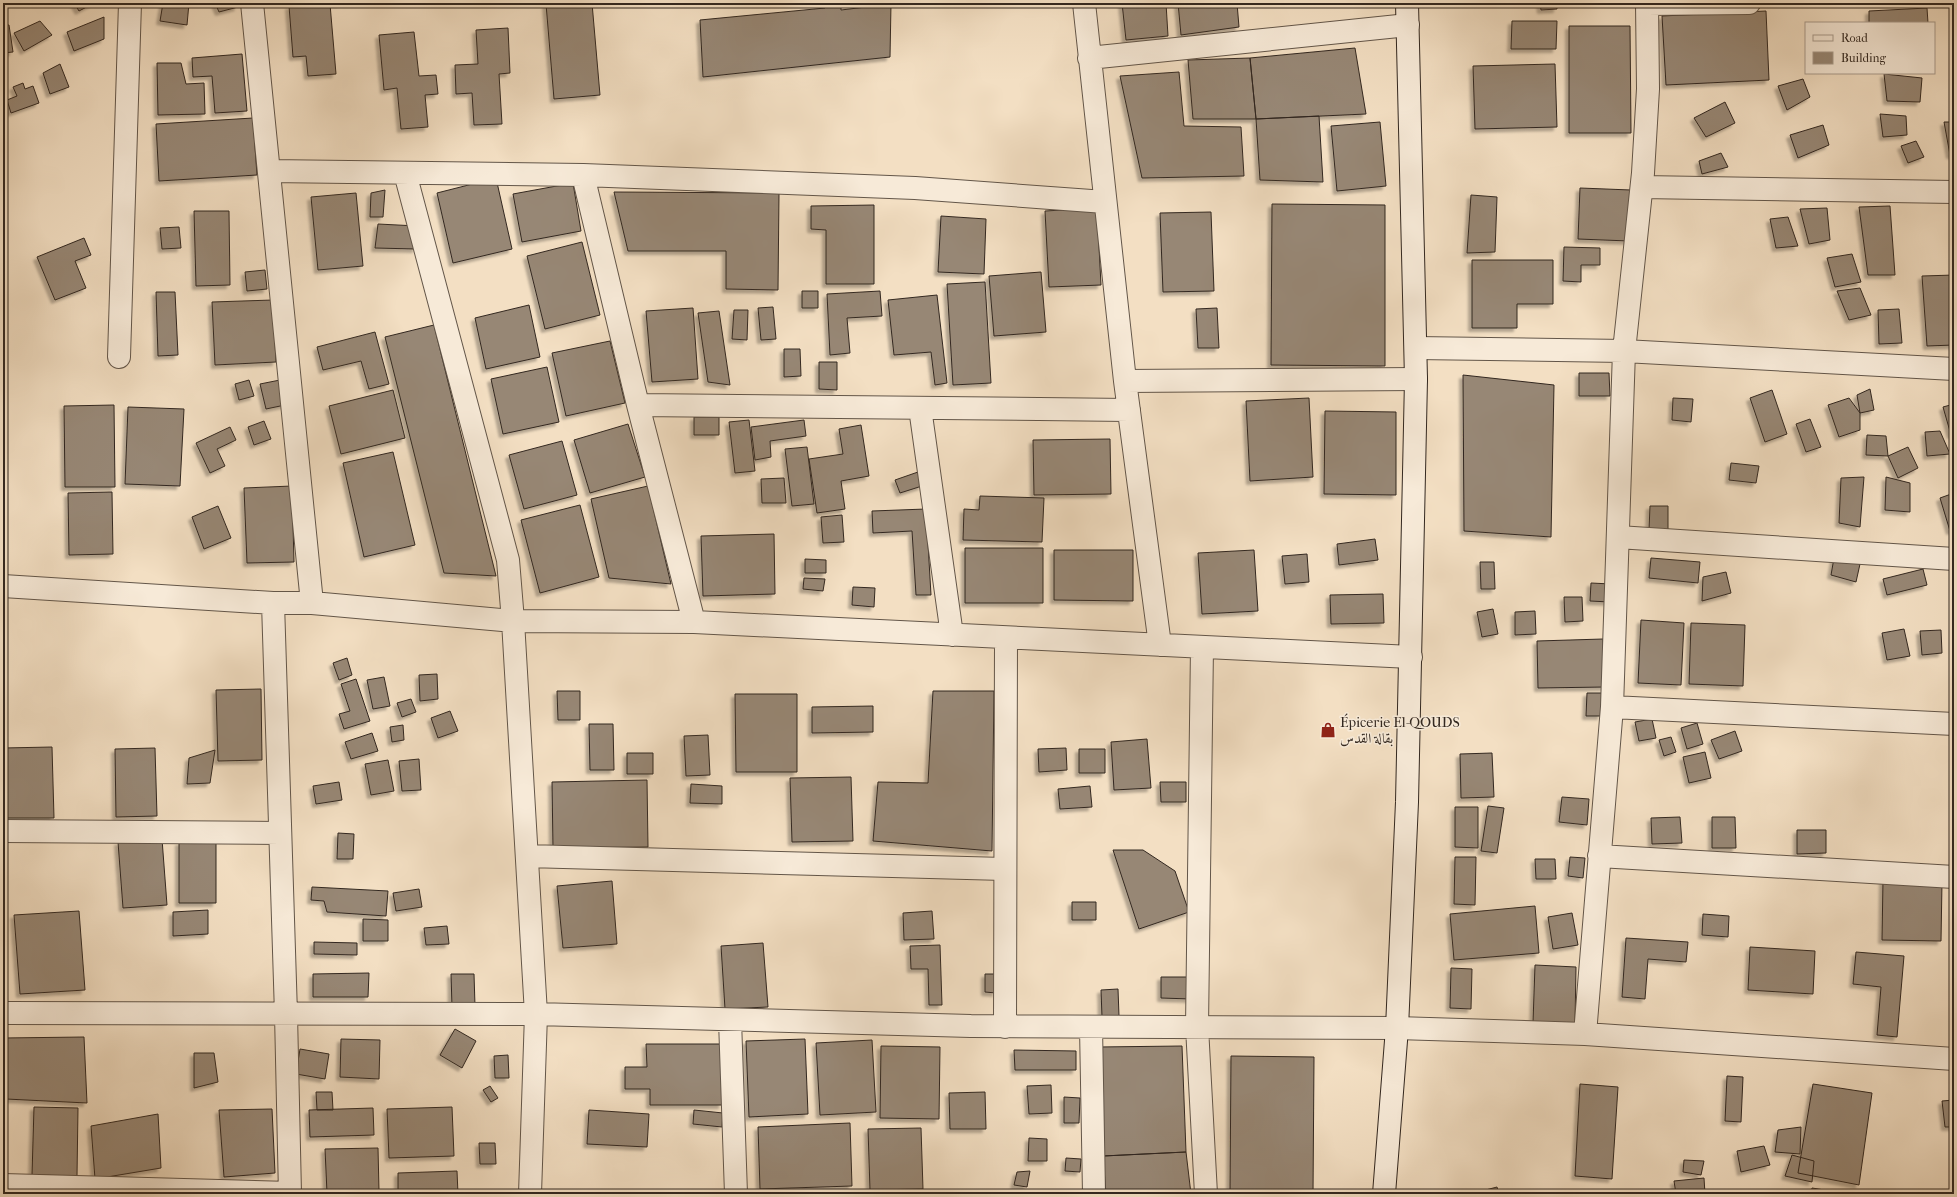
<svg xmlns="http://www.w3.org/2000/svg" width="1957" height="1197" viewBox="0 0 1957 1197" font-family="'IM FELL French Canon',Amiri,serif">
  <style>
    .building { fill: #978775; stroke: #332820; filter: url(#shadow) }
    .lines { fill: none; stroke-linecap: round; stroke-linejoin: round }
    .street-casing { stroke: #635649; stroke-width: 24 }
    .secondary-casing { stroke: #332820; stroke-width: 24 }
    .street { stroke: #f7ead8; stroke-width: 22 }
    .secondary { stroke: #f7ead8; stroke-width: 22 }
    .labels { text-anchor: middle; stroke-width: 3; stroke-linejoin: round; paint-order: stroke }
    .poi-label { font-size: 14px; fill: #332820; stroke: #f7ead8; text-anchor: start }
  </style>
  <defs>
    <filter id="shadow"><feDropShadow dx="-3.5" dy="3.5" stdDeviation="1" flood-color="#0004"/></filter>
  </defs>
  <rect width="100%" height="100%" fill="#f3dfc3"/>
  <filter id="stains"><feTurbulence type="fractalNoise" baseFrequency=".005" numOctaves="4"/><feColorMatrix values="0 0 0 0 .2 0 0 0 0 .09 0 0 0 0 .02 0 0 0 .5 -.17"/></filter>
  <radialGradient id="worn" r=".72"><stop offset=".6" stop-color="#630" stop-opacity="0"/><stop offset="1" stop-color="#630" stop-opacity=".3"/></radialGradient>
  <!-- building -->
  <path class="building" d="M74 3H94L79 11Z
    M163 3H189L187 25 160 21Z
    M215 3H236L238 7 219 12Z
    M300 3H341L330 4 336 74 308 76 306 56 293 57 289 6 300 5Z
    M561 3H592L600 95 554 99 546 4Z
    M825 3H841V10L891 4 890 57 703 77 700 20 825 8Z
    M1122 3H1166L1168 36 1126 40Z
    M1178 3H1237L1239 27 1181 35Z
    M1540 3H1557V9L1541 10Z
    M1927 8 1928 23H1869V11Z
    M1766 11 1769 80 1666 85 1662 16Z
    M104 17V39L74 51 67 32Z
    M40 21 52 35 24 51 14 33Z
    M1512 21H1557L1556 49H1511Z
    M3 25H9L13 52 3 53Z
    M1569 26H1630L1631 133H1569Z
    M508 28 510 73 499 74 502 124 474 125 472 93 456 94 455 65 478 64 476 30Z
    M414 32 419 76 436 75 438 94 425 95 428 127 401 129 397 88 384 90 379 35Z
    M1355 48 1366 114 1256 119 1250 58Z
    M242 54 247 111 215 113 212 76 193 77 192 58Z
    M1250 58 1256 119H1193L1188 60Z
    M157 63H181L186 84 204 83 205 114 158 115Z
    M60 64 69 87 50 94 43 73Z
    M1555 64 1557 127 1475 129 1473 66Z
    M1179 72 1184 126 1241 127 1244 176 1142 178 1120 76Z
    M1884 74 1922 78 1920 102 1887 101Z
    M1803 79 1810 97 1787 110 1778 86Z
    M23 83 25 89 33 86 39 103 11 113 7 100 17 96 13 87Z
    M1725 102 1735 123 1706 137 1694 118Z
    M1880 114 1906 116 1907 135 1883 137Z
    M1319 116 1323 182 1260 180 1256 119Z
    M253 118 257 175 159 181 156 124Z
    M1380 122 1386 186 1337 191 1331 126Z
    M1944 122H1954V155H1950Z
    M1823 125 1829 145 1798 158 1790 135Z
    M1916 141 1924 157 1908 163 1901 146Z
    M1721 153 1728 167 1702 174 1699 161Z
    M496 178 512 249 453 263 437 193Z
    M573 183 581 231 522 242 513 194Z
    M1580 188 1631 190 1629 241 1578 239Z
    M385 190 383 217H370L371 193Z
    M614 192 779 193 778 290 726 289V251H628Z
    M356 193 363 266 318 270 311 197Z
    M1471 195 1497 197 1495 252 1467 253Z
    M1272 204 1385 205V366L1271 365Z
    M874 205V284H826V230L811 229V206Z
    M1890 206 1895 275H1868L1859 207Z
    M1097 208 1101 285 1049 287 1045 211Z
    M1827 208 1830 240 1809 244 1800 209Z
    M194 211H229L230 285 196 286Z
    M1211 212 1214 291 1163 292 1160 213Z
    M941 216 986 219 984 274 938 272Z
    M1788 217 1798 246 1776 248 1770 219Z
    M378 224 417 226 416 249 375 248Z
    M179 227 181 248 162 249 160 228Z
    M84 238 91 255 75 261 86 288 55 300 37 257Z
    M582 242 600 315 545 329 527 256Z
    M1564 247 1600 248V265H1581V282L1563 281Z
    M1852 254 1861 282 1835 287 1827 258Z
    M1472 260H1553V304H1517V328H1472Z
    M265 270 267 289 247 291 245 272Z
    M1041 272 1046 332 994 336 989 276Z
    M1954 275V345L1927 346 1922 276Z
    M985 282 991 383 953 385 947 284Z
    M1860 288 1871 315 1849 320 1837 291Z
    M802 291H818V308H802Z
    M880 291 882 316 847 318 850 353 830 355 827 294Z
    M156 292H175L178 355 158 356Z
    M937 295 947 383 935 385 931 352 894 355 888 300Z
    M273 300 276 362 215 365 212 302Z
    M529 305 540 357 486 369 475 318Z
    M773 307 776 339 761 340 758 308Z
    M693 308 698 379 652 382 646 311Z
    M1217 308 1219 348H1198L1196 309Z
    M1899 309 1902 343 1879 344 1878 310Z
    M734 310H748L747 340 732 339Z
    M719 311 730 385 708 382 698 313Z
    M434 325 496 576 444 573 385 337Z
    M375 332 389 384 369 389 361 361 323 370 317 347Z
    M610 341 625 403 566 416 552 353Z
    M784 349H800L801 376 784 377Z
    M819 362H837V390L819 389Z
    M547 367 559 422 503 434 491 379Z
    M1579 373H1609L1610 396H1579Z
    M1463 375 1554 385 1551 537 1464 531Z
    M249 380 254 396 239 400 235 384Z
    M280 380 285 405 266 409 260 384Z
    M1870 389 1874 410 1860 413 1857 395Z
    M393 390 405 438 341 454 329 406Z
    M1772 390 1787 434 1765 442 1750 398Z
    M1309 398 1313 477 1250 481 1246 401Z
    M1673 398 1693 399 1691 422 1672 420Z
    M1849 398 1860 413V430L1839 437 1828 405Z
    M1954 404V434L1951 435 1943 407Z
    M114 405 115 487H65L64 406Z
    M128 407 184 409 180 486 125 484Z
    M1325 411 1396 412V495L1324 494Z
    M694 417H719V435H694Z
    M1810 419 1821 447 1806 452 1796 424Z
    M749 420 755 471 735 473 729 422Z
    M804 420 806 436 770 441 771 457 755 460 751 427Z
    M264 421 271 439 254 445 248 427Z
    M628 424 645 477 590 493 574 440Z
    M861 425 869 476 841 481 845 509 817 513 809 459 843 454 839 429Z
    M230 427 236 440 217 449 225 466 210 473 196 443Z
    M1940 431 1950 454 1927 456 1925 432Z
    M1867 435 1886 436 1888 456 1866 455Z
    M1110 439 1111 494 1034 495 1033 440Z
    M562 441 577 495 524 509 509 455Z
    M807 447 814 504 792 506 785 449Z
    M1908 447 1918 468 1898 478 1888 456Z
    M393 452 415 545 364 557 343 463Z
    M1731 463 1759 466 1756 483 1729 480Z
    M918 472 922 486 900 493 895 480Z
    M1864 477 1860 527 1839 523 1841 478Z
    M1886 477 1910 483V512L1885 510Z
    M784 478 786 503H762L761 479Z
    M292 486 294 562 247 563 244 488Z
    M648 486 671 584 609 578 591 499Z
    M112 492 113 554 69 555 68 493Z
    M1954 493V530L1950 531 1940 498Z
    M980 496 1044 498 1042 542 963 540 964 509 979 510Z
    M580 505 599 577 540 593 521 520Z
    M218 506 231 538 204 549 192 517Z
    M1650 506H1668V530H1649Z
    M926 509 931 595H916L912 531 873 533 872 511Z
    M842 515 844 542 823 543 821 517Z
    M774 534 775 594 703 596 701 536Z
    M1375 539 1378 560 1339 565 1337 544Z
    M965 548H1043V603H965Z
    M1054 550H1133V601L1054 600Z
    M1254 550 1258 611 1202 614 1198 553Z
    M1307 554 1309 582 1285 584 1282 556Z
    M1651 558 1700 562 1698 583 1649 578Z
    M1834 558 1860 564 1856 582 1831 575Z
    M805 559 826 560V573H805Z
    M1480 562H1494L1495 589H1481Z
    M1923 569 1927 585 1887 595 1883 579Z
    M1726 572 1731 593 1702 601 1703 577Z
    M804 578 825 579 823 591 803 589Z
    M1591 583 1611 584 1610 602 1590 601Z
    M853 587 875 588 874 607 852 605Z
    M1383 594 1384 623 1331 624 1330 595Z
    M1564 597H1582L1583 621 1565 622Z
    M1493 609 1498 634 1482 637 1477 612Z
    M1535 611 1536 634 1515 635V612Z
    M1641 620 1684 623 1681 685 1638 683Z
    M1691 623 1745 625 1743 686 1689 684Z
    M1904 629 1910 656 1887 660 1882 633Z
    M1941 630 1942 653 1922 655 1920 631Z
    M1603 639 1605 687 1538 688 1537 641Z
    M347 658 352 675 339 680 333 663Z
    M437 674 438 699 420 701 419 675Z
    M384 677 390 706 373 709 367 680Z
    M356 679 370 721 344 729 339 714 350 711 341 684Z
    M261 689 262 760 218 761 216 690Z
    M557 691H580V720H558Z
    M933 691H994L992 851 873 841 878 782 928 783Z
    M1587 693H1602L1601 716H1586Z
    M735 694H797V772H736Z
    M411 699 416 712 402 717 397 703Z
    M873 706V732L812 733V707Z
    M450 711 458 731 438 738 431 718Z
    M1652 719 1656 738 1639 741 1635 722Z
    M1697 723 1703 744 1687 749 1681 728Z
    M589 724H613L614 770H590Z
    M403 725 404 740 392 742 390 727Z
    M1735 731 1742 751 1719 759 1711 740Z
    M372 733 378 751 351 759 345 742Z
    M708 735 710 775 686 776 684 736Z
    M1671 737 1676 752 1664 756 1659 740Z
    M1147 739 1151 788 1114 790 1111 742Z
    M52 747 54 818H3V748Z
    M155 748 157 816 116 817 115 749Z
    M1066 748 1067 770 1039 772 1038 749Z
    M1079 749H1105V773H1079Z
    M215 750 210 783 187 784 189 758Z
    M1705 752 1711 778 1689 783 1683 757Z
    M627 753H653V774H627Z
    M1492 753 1494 797 1461 798 1460 754Z
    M419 759 421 790 402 791 399 761Z
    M388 760 394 791 371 795 365 764Z
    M851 777 853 841 792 842 790 778Z
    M647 780 648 847 553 848 552 782Z
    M339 782 342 800 316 804 313 786Z
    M1160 782H1186V802H1161Z
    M691 784 722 786V804L690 803Z
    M1090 786 1092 807 1060 809 1058 789Z
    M1562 797 1589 799 1587 825 1559 822Z
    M1488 806 1504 808 1497 853 1481 851Z
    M1455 807H1478V848L1455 847Z
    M1680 817 1682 843 1652 844 1651 818Z
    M1712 817H1735L1736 848H1712Z
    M1797 830H1826V853L1797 854Z
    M338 833 354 834 353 859H337Z
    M162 839 167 905 123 908 118 842Z
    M179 842H216V903H179Z
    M1113 850H1143L1175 871 1189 912 1139 929Z
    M1455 857H1476L1475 905 1454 904Z
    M1570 857 1585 858 1583 878 1568 876Z
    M1535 859H1555L1556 879H1536Z
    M1883 880 1942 882 1941 941 1882 940Z
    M612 881 617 944 563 948 557 886Z
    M312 887 388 891 386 916 327 912 324 901 311 900Z
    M419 889 422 907 396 911 393 893Z
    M1072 902H1096V920H1072Z
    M1535 906 1539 953 1454 960 1450 914Z
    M208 910V934L173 936V912Z
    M79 911 85 990 20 994 14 915Z
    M932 911 934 939 904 940 903 913Z
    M1572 913 1578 945 1553 949 1548 917Z
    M1703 914 1729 916 1728 937 1702 935Z
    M363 919 388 920V941H363Z
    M447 926 449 944 426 945 424 928Z
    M1626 938 1688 942 1686 962 1648 959 1645 999 1622 997Z
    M314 942 357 943V955L314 954Z
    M763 943 768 1007 725 1009 721 946Z
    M940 945 942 1005H929L928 969H911L910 946Z
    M1750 947 1815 951 1813 994 1748 990Z
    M1856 952 1904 956 1897 1037 1877 1035 1881 987 1853 984Z
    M1535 965 1576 967 1575 1024 1533 1023Z
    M1451 968 1472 969 1471 1009 1450 1008Z
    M369 973 368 997H313V974Z
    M451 974H474L475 1006 452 1007Z
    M985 974H996V993L985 992Z
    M1161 977H1191V999L1161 998Z
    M1118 989 1119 1016 1102 1017 1101 990Z
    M455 1029 476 1041 462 1068 440 1055Z
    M84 1037 87 1103 6 1099 3 1073V1038Z
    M341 1039 380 1040 379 1079 340 1077Z
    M805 1039 808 1114 749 1117 746 1041Z
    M872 1040 876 1112 820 1115 816 1043Z
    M646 1044H722V1105H650V1089H625V1067H647Z
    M881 1046 940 1047 939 1119 880 1118Z
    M1182 1046 1186 1152 1103 1156 1098 1047Z
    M300 1049 329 1054 325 1079 296 1074Z
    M1014 1050 1076 1051V1070H1015Z
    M194 1053H214L218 1082 194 1088Z
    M508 1055 509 1078H495L494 1056Z
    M1231 1056 1314 1057 1313 1194H1230Z
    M1727 1076 1743 1077 1741 1122 1725 1121Z
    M1580 1084 1618 1087 1612 1179 1575 1176Z
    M1813 1084 1872 1093 1859 1185 1798 1173Z
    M1051 1085 1052 1113 1029 1114 1027 1086Z
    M490 1086 498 1098 491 1102 483 1090Z
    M316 1092H332L333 1110H317Z
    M985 1092 986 1129H950L949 1093Z
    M1064 1097 1080 1098 1079 1123H1064Z
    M1954 1100V1127H1945L1942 1101Z
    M34 1107 78 1108 77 1176 32 1175Z
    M452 1107 454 1156 389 1158 387 1109Z
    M373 1108 374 1135 310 1137 309 1110Z
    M272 1109 275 1173 224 1177 219 1110Z
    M589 1110 649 1114 647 1147 587 1144Z
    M694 1110 723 1113 722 1127 693 1124Z
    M158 1114 161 1168 95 1179 91 1126Z
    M850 1123 852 1186 760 1189 758 1127Z
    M1801 1127 1800 1154 1775 1152 1778 1130Z
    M921 1128 923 1189 870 1190 868 1129Z
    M1029 1138 1047 1139V1161H1028Z
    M479 1143H495L496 1164H480Z
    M1764 1146 1770 1165 1741 1172 1737 1151Z
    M378 1148 379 1191 327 1193 325 1149Z
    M1186 1152 1191 1194H1106L1103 1156Z
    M1792 1155 1814 1161 1812 1182 1785 1176Z
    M1066 1158 1081 1159 1080 1172 1065 1171Z
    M1684 1160 1704 1161 1701 1175 1683 1172Z
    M457 1171 458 1194H398V1173Z
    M1030 1171 1027 1187 1014 1185 1017 1172Z
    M1704 1178 1705 1194H1676L1674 1181Z
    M1497 1187 1499 1194H1478V1192Z
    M1812 1188 1831 1191V1194H1811Z"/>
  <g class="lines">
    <!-- street casing -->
    <g class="street-casing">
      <path id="street" d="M252 3 312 603
        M1084 3 1125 381 1160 645
        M1647 4 1749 3
        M1089 58 1408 25
        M269 171 583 175 915 188 1105 202
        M405 173 508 560 513 621 536 1014 530 1194
        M583 175 638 405 694 622
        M1642 187 1954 192
        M1416 348 1624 351 1954 369
        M119 357 130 3
        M1125 381 1416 379
        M638 405 1129 410
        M920 408 952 635
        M1618 537 1954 559
        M3 586 273 603H312L513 621 694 622 1411 657
        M273 603 286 1014 290 1194
        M1202 647 1197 1027 1206 1194
        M1612 707 1954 724
        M3 831 280 833
        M527 856 1004 869
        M1599 856 1954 877
        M3 1013 536 1014 971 1026 1397 1028 1585 1034 1954 1059
        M730 1020 736 1194
        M1005 1027 1006 638
        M1091 1027 1094 1194
        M1585 1034 1612 707 1624 351 1643 173 1648 89 1647 3
        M3 1185 290 1193"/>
    </g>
    <!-- secondary casing -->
    <g class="secondary-casing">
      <path id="secondary" d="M1384 1194 1397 1028 1407 802 1416 379 1407 3"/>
    </g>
    <!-- street -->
    <use href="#street" class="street"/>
    <!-- secondary -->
    <use href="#secondary" class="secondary"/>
  </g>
  <!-- icons -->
  <defs>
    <g id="shop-bare" transform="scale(1.2)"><path d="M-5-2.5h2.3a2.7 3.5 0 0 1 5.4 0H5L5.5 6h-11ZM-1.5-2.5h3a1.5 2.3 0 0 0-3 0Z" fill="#8f2418" stroke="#f7ead8" stroke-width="2.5" paint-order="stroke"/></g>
  </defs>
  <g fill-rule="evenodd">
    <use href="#shop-bare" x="1328" y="730"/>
  </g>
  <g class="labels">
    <!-- poi labels -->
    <g class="poi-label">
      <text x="1340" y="727">Épicerie El-QOUDS<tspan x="1340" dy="16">بقالة القدس</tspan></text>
    </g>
  </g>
  <!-- margin -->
  <rect width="1957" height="1197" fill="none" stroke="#f3dfc3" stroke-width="16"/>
  <rect x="4" y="4" width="1949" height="1189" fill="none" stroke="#332820" stroke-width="2"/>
  <rect x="8" y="8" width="1941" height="1181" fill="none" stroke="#332820"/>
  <!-- legend -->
  <rect x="1805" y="22" width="130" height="52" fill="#f7ead8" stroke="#a99c8e"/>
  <rect x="1813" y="35" width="20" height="6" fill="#f7ead8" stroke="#a99c8e"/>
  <text x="1841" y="42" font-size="12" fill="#332820">Road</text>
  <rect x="1813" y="52" width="20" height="12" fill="#978775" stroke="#a99c8e"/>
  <text x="1841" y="62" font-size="12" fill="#332820">Building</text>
  <rect width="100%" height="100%" filter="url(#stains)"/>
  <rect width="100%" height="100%" fill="url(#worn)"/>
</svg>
